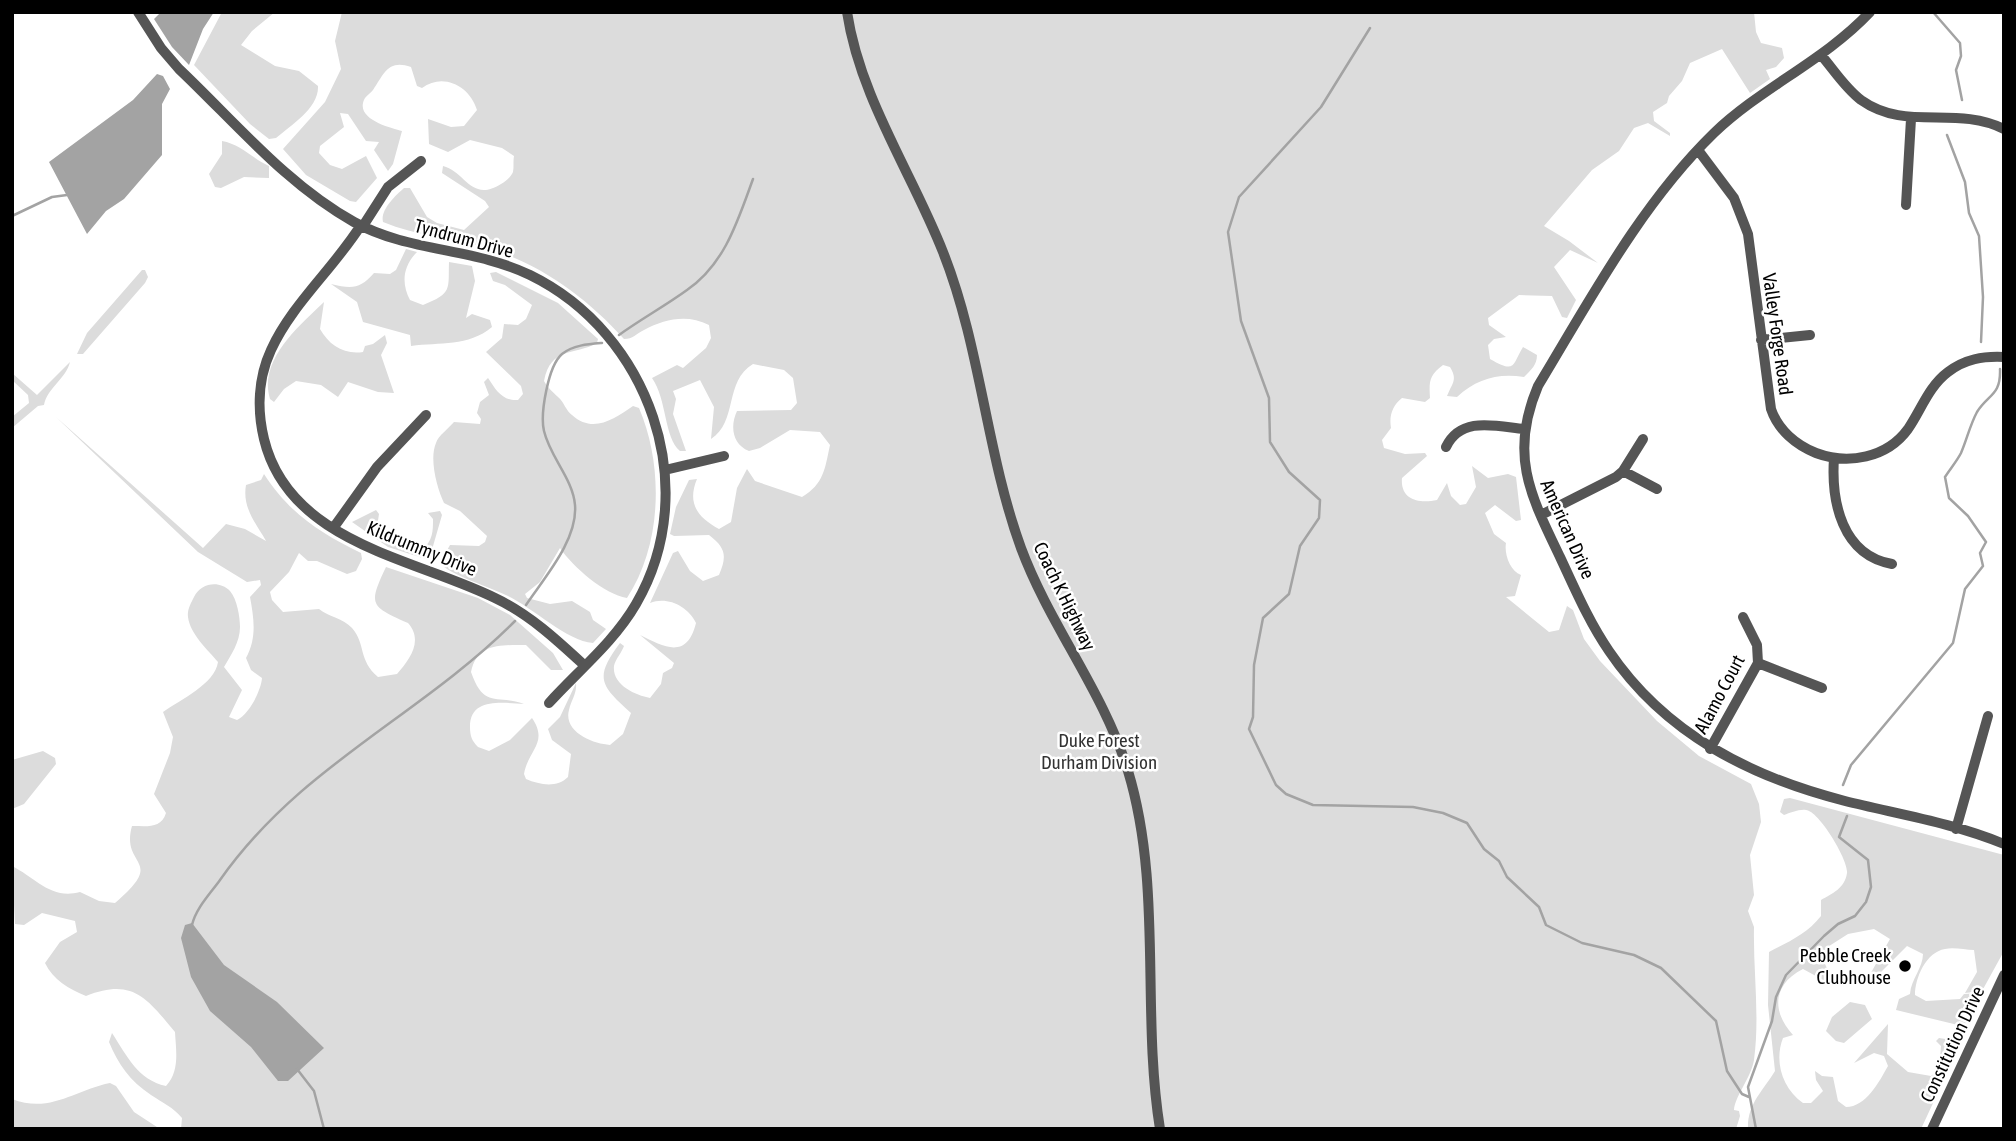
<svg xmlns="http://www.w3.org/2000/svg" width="2016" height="1141" viewBox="0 0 2016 1141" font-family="'Asap Condensed',sans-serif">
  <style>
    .green { fill: #dcdcdc }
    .water { fill: #a3a3a3 }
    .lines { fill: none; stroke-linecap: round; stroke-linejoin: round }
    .stream { stroke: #a3a3a3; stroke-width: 2.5 }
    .minor { stroke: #555; stroke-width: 10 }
    .poi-dot { fill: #000; stroke: #fff; stroke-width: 2.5 }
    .labels { text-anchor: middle; stroke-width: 5; stroke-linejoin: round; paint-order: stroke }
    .street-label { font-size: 19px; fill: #000; stroke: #fff }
    .park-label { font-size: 19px; fill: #333; stroke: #fff }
    .poi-label { font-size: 19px; fill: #000; stroke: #fff; text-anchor: end }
  </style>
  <rect width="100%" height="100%" fill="#fff"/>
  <!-- green -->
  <path class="green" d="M222 12H275L252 31 241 45 275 66 299 71 318 86C319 108 291 125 276 138L269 139 250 124 194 65Z
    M342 12H1754L1756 32 1761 43 1782 48 1784 58 1776 67 1766 70 1770 79 1750 93 1722 49 1690 63 1682 81 1669 96 1667 103 1653 112 1654 121 1670 133V136L1648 123 1634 128 1619 151 1592 170 1544 226 1569 241 1598 263 1570 250 1554 267 1576 300 1567 318 1562 317 1552 296 1519 295 1488 318 1489 325 1506 337 1494 339 1488 345 1490 359C1516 374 1512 365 1523 347L1537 355C1537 365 1531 370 1524 377 1497 373 1477 379 1457 397L1447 396C1452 383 1458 380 1450 367L1443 365C1429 375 1429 382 1430 398L1425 402 1402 398C1392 406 1389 416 1391 428L1382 440 1384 448 1405 454 1425 453 1427 456 1402 478C1400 500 1419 504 1437 500L1447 483 1451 496 1460 505 1466 504 1476 487 1472 466 1488 478 1508 474 1516 477 1521 520 1516 521 1495 505 1485 513 1494 534 1506 543C1504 554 1510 571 1521 575L1515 596 1506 597 1549 632 1559 630 1567 606 1573 610 1584 639 1600 661 1657 721 1699 756 1751 784 1759 804 1761 822 1750 855 1754 895 1748 911 1754 927C1753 971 1760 1016 1754 1060 1751 1078 1735 1096 1734 1110L1739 1111 1740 1116 1736 1129H181L182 1118C173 1107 163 1103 151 1095 130 1081 118 1064 109 1042L112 1033C127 1056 138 1080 166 1086 180 1071 176 1051 175 1032 146 997 132 978 86 996 69 989 53 980 45 963L60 942 77 932 75 921 42 913 24 925 15 924 12 866C36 878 51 900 80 892L99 901 115 903C168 858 120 868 132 826 147 826 161 829 166 813L154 794 170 753 173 737 163 712C180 700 215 684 218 662 208 650 190 634 188 617 187 610 191 603 194 597 201 583 219 580 230 591 237 599 240 617 240 627 240 642 231 655 224 667L242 690 229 717 237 720C249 714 261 691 262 678L251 670 246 658C257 638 254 619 250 597L261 585 260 580 247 582 198 552 56 417 203 548 226 524 245 529 266 541C256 523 242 508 246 485L261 480 264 474C289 513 320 533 361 553L362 559 356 571 347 574 317 561H308L299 553 289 572 270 592 272 600 283 612 319 609C329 617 343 618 352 628 366 644 358 660 378 677L397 674C409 660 424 641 408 623 370 606 368 605 386 567L478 598 510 615 553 653 563 670H551L526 645C501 645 477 643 471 672 484 709 495 694 524 704 503 703 470 697 470 727 470 736 472 741 478 747L489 751 510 740 532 718C549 743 528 750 524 774L526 779C540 785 557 788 568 777L571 754 552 740 548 729 560 717 576 683C577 694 571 700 569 710 563 732 593 744 610 745L623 734 631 713C600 685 594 678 620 643L624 646C622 652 615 660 614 666 612 685 635 695 650 698L661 684 663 673 672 668 674 663 640 635C664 647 687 660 696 623 688 606 667 596 650 603L673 553 678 551 690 571 703 581 719 575C727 556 726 548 709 535L674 536 670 534 676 507 689 480 697 479C687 503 697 517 719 529L731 522 737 488 747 469 755 481 802 497C824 484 825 468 830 445L820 432 790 430 760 448 749 451C732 444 730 426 737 411L791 410 797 403 793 378 784 370 753 364C724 381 738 422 711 439L714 407 700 380 673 391 676 399 673 414 686 451H680C664 438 667 399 652 378L677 365 683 368 706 348 711 338 709 325C687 314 665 319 644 330 636 334 633 339 624 339 587 298 541 264 487 248 453 238 416 236 383 222 380 210 395 196 404 188H410L427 217 437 223 464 230 489 207 485 201 442 173 443 166C465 171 471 203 501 184 505 182 511 177 513 172 514 167 513 162 514 156L502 148 470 140 448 152 429 144 428 119 451 127 464 126 477 110C470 86 443 72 422 88L417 86 411 67C388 59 384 74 373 90 371 93 367 95 365 98 353 119 391 128 402 131L393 164 388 171 374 150 379 142 366 141 348 114 340 113 344 127 320 146 319 153 330 165 342 169 366 156 377 178 356 202 350 201 306 175 283 149 325 102 341 69 335 41Z
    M222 141C240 144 252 158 269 166V178L244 177 221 188 215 187 209 174 222 154Z
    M406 249 417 252C403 266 401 283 410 300L423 305C453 293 448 289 449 262L472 266 475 281 466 318 472 314 490 320 492 327C468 347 440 342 411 346L410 335 363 322 357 302 331 284C352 289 360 289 374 273L390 274 396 270Z
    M142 270H145L148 277 145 283 83 354H77L87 333Z
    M496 272 558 303 598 339 597 343C574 356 551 346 544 381 548 388 552 391 558 397 564 402 566 411 572 415 593 434 614 419 633 406L639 408C664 466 662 545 627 598 604 594 573 567 560 548L540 582 525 594 527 598 550 604 572 601 590 612 593 620 606 629 593 643C567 641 533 608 508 596 492 588 448 574 440 563L450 545 479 546 485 542 487 536 460 511 444 503C437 488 429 459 436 443 438 436 449 428 454 422L480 424 481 419 477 413 480 402 489 395 484 382 488 378C496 390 502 401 518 400L523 394 521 386 486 352 502 338 504 324 518 325 526 319 532 305 505 285 493 281 490 273Z
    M324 302 320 329C329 345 344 355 363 352L365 346 373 344 385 335 387 343 381 355 394 393 378 392 348 382 338 397 321 385 296 381 284 389 274 402 270 399C258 360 299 326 324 302Z
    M70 362C66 379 47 388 44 405L38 406 12 428V417L29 403 28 395 12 380V373L37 395Z
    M376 510 379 514 377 527 412 547 422 549C433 541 433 531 433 519L428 513 440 511 442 515 429 560 388 547 352 522Z
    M43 751 55 758 56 764 24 804 12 809V760Z
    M1790 798 2004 855V951L1982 991 1965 993 1977 972 1974 950C1965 950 1954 947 1945 949 1926 952 1915 978 1915 995L1926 1001 1960 999 1964 994 1982 993 1977 1009 1965 1024 1958 1025 1896 1010 1899 999 1910 994C1911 979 1923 968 1923 954L1907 946 1874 979 1868 978 1890 939 1874 929 1848 934 1826 948 1825 964 1831 977 1827 982 1803 969C1773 984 1771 1011 1793 1035L1783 1038C1774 1061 1782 1088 1803 1103H1811L1823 1091 1816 1080 1815 1071 1822 1076 1833 1077 1838 1101 1846 1107C1866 1107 1879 1082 1888 1066L1884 1056 1874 1053 1854 1063 1888 1024 1887 1054 1908 1072 1931 1076 1939 1070 1941 1046 1936 1041 1939 1038 1958 1041 1953 1060 1921 1129H1748C1747 1104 1763 1091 1775 1071L1768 1005 1769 952C1788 942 1807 934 1821 916V900C1832 894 1845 888 1847 873 1849 861 1819 811 1806 810 1799 809 1790 813 1784 815L1780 812 1784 799Z
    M1850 1002 1865 1005 1872 1019 1844 1043 1836 1041 1826 1031 1832 1017Z
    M110 1083 116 1086 134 1112 160 1129H12V1099C50 1114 75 1090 110 1083Z"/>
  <!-- water -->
  <path class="water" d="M161 12H214L203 29 189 65 172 47 154 19Z
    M157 74 163 76 170 89 162 104V155L124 199 106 211 87 234 49 162 133 100Z
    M192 923 224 965 277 1002 324 1048 288 1081H278L251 1047 210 1011 191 977 181 938 185 925Z"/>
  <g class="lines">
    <!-- stream -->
    <path class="stream" d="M1933 12 1960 43 1961 56 1956 70 1962 100
      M1370 28 1321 107 1239 197 1228 232 1241 321 1269 398 1270 442 1289 472 1320 500 1319 518 1300 546 1289 594 1263 618 1254 665 1253 717 1249 729 1276 785 1286 794 1313 805 1413 807 1443 813 1467 823 1484 849 1499 861 1507 877 1539 907 1546 925 1582 943 1634 955 1661 968 1716 1021 1727 1071 1742 1094 1749 1097
      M1947 135 1965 182 1969 213 1979 236 1983 297 1981 342
      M12 216 52 197 67 195
      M619 335C641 319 665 306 687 290 725 264 738 220 753 179
      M526 605C544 578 578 540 575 505 573 479 550 457 544 431 540 414 548 366 562 354 573 345 589 344 602 343
      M1843 785 1851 765 1953 643 1965 589 1983 566 1980 553 1986 542 1968 516 1949 498 1945 477C1950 469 1957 461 1961 453 1967 439 1970 425 1977 412 1988 394 2001 396 2000 369
      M192 925C196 908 210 894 220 880 301 765 419 717 515 621
      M297 1069 314 1091 324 1129
      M1756 1129 1748 1087 1772 1021 1776 997 1786 975 1824 936 1838 924 1855 916 1866 902 1871 887 1868 860 1839 837 1847 816"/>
    <!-- minor -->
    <path class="minor" d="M138 12 161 48 179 69C234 121 287 185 354 222 408 252 475 248 530 275 649 333 704 487 636 604 614 642 578 671 549 703
      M847 12C860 98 912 173 943 252 981 348 986 452 1021 548 1050 626 1104 692 1128 771 1163 886 1141 1011 1160 1129
      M1870 12C1824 61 1762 87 1714 133 1641 204 1590 300 1538 386 1509 454 1530 495 1560 557 1575 589 1589 622 1609 651 1665 734 1751 777 1845 801 1897 814 1954 823 2004 844
      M1821 55C1834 70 1845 88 1861 100 1906 132 1955 105 2004 129
      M1698 150 1734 198 1748 234 1771 409C1778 430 1796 445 1816 453 1848 465 1887 458 1908 429 1921 410 1929 386 1948 372 1965 359 1983 356 2004 357
      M1906 205 1911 119
      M361 225C334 268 292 304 271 350 258 378 257 410 264 439 289 543 414 558 495 598 529 614 557 640 584 665
      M363 226 388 187 421 161
      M1761 340 1810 335
      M1446 447C1461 416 1495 426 1524 429
      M1834 458C1831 502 1842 555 1892 564
      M665 470 724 456
      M1623 471 1657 489
      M1541 515 1616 477 1623 471 1643 439
      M334 527 377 467 426 415
      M1758 663 1822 688
      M1710 749 1758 663 1757 645 1743 617
      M1956 829 1988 716
      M1932 1129 2004 975"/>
  </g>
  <!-- markers -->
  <circle class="poi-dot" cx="1905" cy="966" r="7"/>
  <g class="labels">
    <!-- street labels -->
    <g class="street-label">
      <text transform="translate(464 238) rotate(15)" y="7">Tyndrum Drive</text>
      <text transform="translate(1778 334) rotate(82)" y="7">Valley Forge Road</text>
      <text transform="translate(1568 529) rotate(66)" y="7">American Drive</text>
      <text transform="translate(422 548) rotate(22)" y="7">Kildrummy Drive</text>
      <text transform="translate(1065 596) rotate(64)" y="7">Coach K Highway</text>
      <text transform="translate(1719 694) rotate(-62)" y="7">Alamo Court</text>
      <text transform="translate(1952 1044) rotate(-65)" y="7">Constitution Drive</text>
    </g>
    <!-- park labels -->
    <g class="park-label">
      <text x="1099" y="747">Duke Forest<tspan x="1099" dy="22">Durham Division</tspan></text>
    </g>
    <!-- poi labels -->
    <g class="poi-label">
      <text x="1891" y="962">Pebble Creek<tspan x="1891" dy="22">Clubhouse</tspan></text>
    </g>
  </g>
  <!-- border -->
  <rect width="2016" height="1141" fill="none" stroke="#000000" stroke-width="28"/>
</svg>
